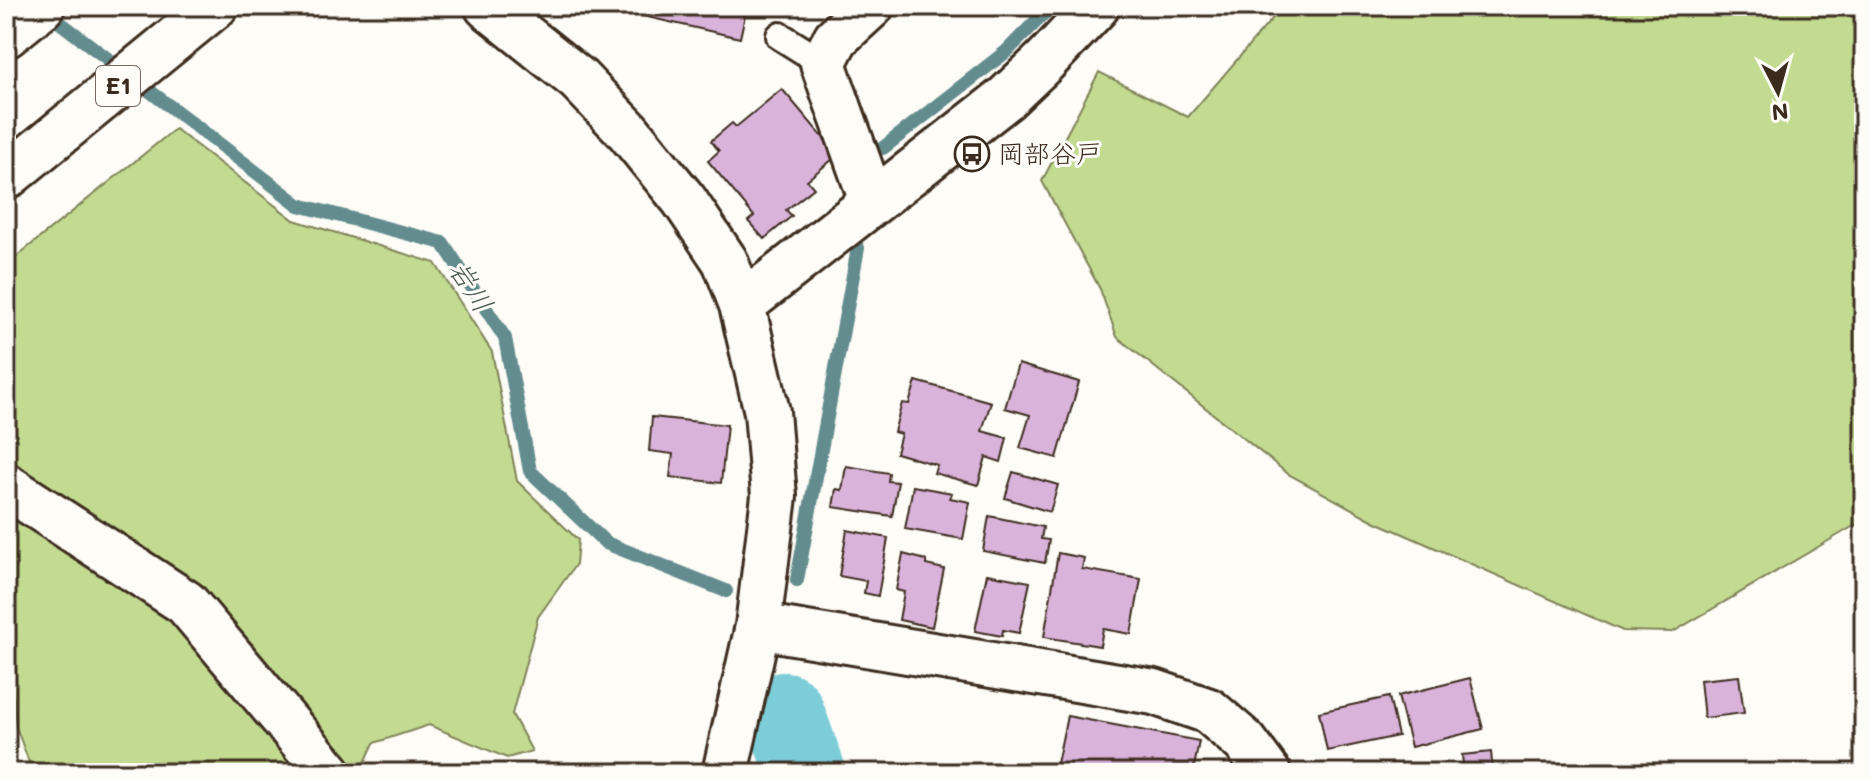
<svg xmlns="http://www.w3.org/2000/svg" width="1870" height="779" viewBox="0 0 1870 779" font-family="Mali,'Klee One',sans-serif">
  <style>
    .green { fill: #c3db91; stroke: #7f8258; stroke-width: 2 }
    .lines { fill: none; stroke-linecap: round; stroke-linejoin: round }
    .stream { stroke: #638c8e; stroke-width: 14 }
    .river { stroke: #7dcdd9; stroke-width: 80 }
    .building { fill: #dab3db; stroke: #3b2a1e; stroke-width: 2 }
    .lane-casing { stroke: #3b2a1e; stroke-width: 32 }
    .street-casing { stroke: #3b2a1e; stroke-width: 50 }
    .secondary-casing { stroke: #3b2a1e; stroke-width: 50 }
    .highway-casing { stroke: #3b2a1e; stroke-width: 50 }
    .lane { stroke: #fdfcf7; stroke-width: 26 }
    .street { stroke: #fdfcf7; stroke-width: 44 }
    .secondary { stroke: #fdfcf7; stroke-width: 44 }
    .highway { stroke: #fdfcf7; stroke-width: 44 }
    .labels { text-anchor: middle; stroke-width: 6; stroke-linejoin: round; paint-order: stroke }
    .shield { fill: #fdfcf7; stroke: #75695f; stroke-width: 2 }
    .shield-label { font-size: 24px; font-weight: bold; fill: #3b2a1e }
    .poi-label { font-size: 26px; fill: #3b2a1e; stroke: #fdfcf7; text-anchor: start }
    .water-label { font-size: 28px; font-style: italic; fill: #4f5b56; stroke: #fdfcf7 }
  </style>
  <rect width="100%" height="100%" fill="#fdfcf7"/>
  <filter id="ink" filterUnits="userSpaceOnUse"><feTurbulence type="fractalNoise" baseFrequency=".0125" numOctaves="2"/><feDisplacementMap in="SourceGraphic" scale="16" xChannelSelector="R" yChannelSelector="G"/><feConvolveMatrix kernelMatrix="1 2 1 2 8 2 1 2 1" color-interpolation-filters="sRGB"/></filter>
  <g filter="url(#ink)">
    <!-- green -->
    <path class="green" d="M1283 6H1864V520L1673 632 1623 631 1374 521 1288 474 1117 337 1100 289 1042 181 1099 72 1188 117Z
      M175 129 294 220 435 263 492 352 517 481 578 540 576 564 538 617 512 714 532 751 507 758 429 725 374 743 360 773H349L6 466V265Z
      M6 501 177 617 306 773H33L16 727 11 666 6 661Z"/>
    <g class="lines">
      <!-- stream -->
      <path class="stream" d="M45 11 299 205 443 243 505 338 530 471 606 543 726 591
        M883 148 1007 51 1051 6
        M797 580 858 248"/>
      <!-- river -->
      <path class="river" d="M784 712 806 773"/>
    </g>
    <!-- building -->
    <path class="building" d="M622 6H747L740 38 621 11Z
      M782 89 838 155 807 180 814 188 786 210 792 216 764 239 748 221 754 216 708 161 719 151 711 141 732 123 736 127Z
      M1018 364 1079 382 1057 458 1020 448 1030 415 1005 408Z
      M916 381 991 402 982 431 1007 438 1001 462 986 457 978 485 934 473 937 465 896 453 901 434 894 432 902 403 909 404Z
      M652 417 727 425 721 483 670 477 673 454 649 451Z
      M846 466 889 473 888 481 898 482 892 516 833 507 836 489 842 490Z
      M1013 472 1058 485 1050 512 1005 498Z
      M913 486 952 493 950 498 970 502 963 539 905 529Z
      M989 516 1043 527 1041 539 1049 540 1045 563 983 551Z
      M847 530 888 538 878 596 864 593 866 581 839 576Z
      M1058 553 1084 558 1082 569 1141 579 1131 634 1103 629 1100 646 1044 637Z
      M903 554 926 560V565L944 569 932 627 899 620 904 592 896 590Z
      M987 574 1030 582 1019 633 1003 630 1002 636 975 631Z
      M1739 676 1744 713 1704 718 1700 680Z
      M1470 678 1483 729 1411 747 1398 696Z
      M1389 697 1398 736 1327 751 1319 712Z
      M1067 716 1199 741 1193 773H1055Z
      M1491 752 1493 773H1464L1462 755Z"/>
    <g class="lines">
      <!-- lane casing -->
      <g class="lane-casing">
        <path id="lane" d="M780 36 823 63"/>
      </g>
      <!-- street casing -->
      <g class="street-casing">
        <path id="street" d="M871 6 836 38 823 63 872 201
          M6 486 186 603 329 773"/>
      </g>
      <!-- secondary casing -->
      <g class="secondary-casing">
        <path id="secondary" d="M487 6 578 79 628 131 684 200 725 261 742 305 767 412 774 496 758 626 725 773
          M742 305 1006 98 1045 61 1097 6
          M758 626 1154 692 1209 711 1245 742 1268 773"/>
      </g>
      <!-- highway casing -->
      <g class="highway-casing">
        <path id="highway" d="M6 35 42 6
          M6 177 215 6"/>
      </g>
      <!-- lane -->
      <use href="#lane" class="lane"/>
      <!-- street -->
      <use href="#street" class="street"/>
      <!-- secondary -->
      <use href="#secondary" class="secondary"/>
      <!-- highway -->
      <use href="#highway" class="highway"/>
    </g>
  </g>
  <!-- icons -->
  <defs>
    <g id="bus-ring" transform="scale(1.8)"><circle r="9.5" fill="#fdfcf7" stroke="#3b2a1e" stroke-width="1.5"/><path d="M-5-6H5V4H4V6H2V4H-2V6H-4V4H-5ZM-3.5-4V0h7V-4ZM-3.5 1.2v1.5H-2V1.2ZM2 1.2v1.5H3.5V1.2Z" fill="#3b2a1e"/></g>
  </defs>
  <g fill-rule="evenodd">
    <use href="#bus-ring" x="972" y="154"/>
  </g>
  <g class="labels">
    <!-- shield labels -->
    <rect class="shield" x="96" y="66" width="44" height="40" rx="6"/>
    <g class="shield-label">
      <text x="118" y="94">E1</text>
    </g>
    <!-- poi labels -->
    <g class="poi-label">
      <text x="998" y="163">岡部谷戸</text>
    </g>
    <!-- water labels -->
    <g class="water-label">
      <text transform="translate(471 286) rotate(57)" y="10">岩川</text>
    </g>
  </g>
  <!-- margin -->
  <rect width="1870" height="779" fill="none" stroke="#fdfcf7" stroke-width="32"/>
  <rect x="16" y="16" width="1838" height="747" fill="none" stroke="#3b2a1e" stroke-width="3" filter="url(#ink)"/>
  <!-- north arrow -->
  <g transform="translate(1778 92) rotate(174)" stroke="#fdfcf7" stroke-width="6" paint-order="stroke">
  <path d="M0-6L14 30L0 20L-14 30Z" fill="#3b2a1e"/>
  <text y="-12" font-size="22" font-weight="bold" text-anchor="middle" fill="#3b2a1e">N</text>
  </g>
</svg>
